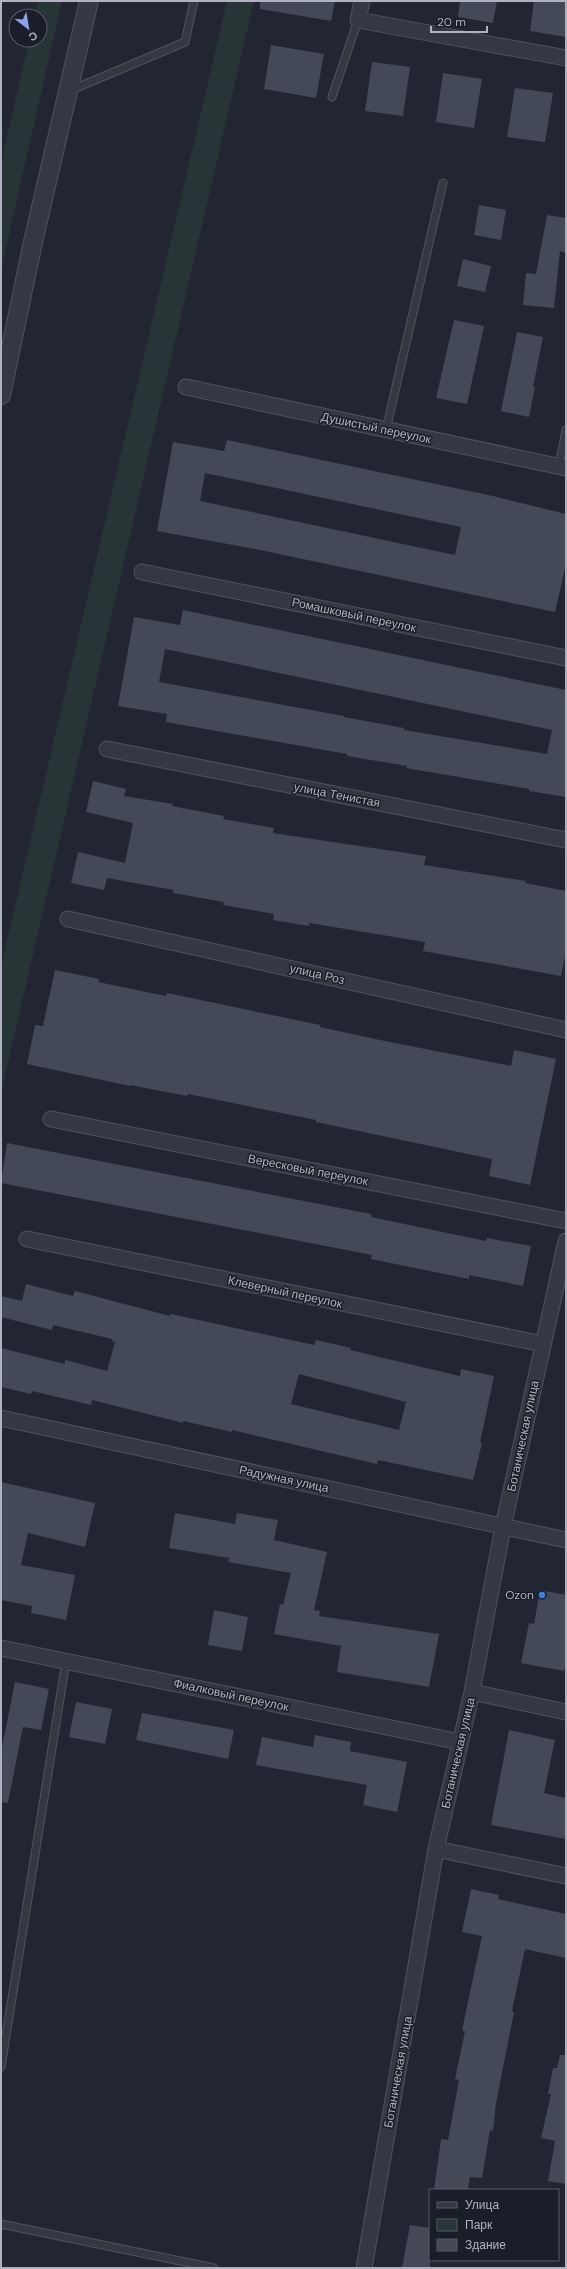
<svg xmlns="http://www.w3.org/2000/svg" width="567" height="2269" viewBox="0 0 567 2269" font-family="'DM Sans',sans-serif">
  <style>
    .green { fill: #273537 }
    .building { fill: #434957; fill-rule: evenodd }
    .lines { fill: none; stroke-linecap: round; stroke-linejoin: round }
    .service-casing { stroke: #4f535e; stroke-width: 9 }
    .minor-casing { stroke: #4f535e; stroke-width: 17 }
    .tertiary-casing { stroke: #4f535e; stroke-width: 20 }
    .service { stroke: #343843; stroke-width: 7 }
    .minor { stroke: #343843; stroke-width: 15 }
    .tertiary { stroke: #343843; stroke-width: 18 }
    .shop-dot { fill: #3f7fe0; stroke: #1a1e28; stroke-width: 1.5 }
    .labels { text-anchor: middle; stroke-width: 3; stroke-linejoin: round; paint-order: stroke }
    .street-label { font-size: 12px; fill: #afb3c0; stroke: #1a1e28 }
    .poi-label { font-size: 12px; fill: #afb3c0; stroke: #1a1e28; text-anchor: end }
  </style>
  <rect width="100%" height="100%" fill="#212632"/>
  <!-- green -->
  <path class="green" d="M38 1H62L1 270V164L29 40H40V16H35Z
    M227 1H254L1 1093V966Z"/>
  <!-- building -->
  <path class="building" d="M260 1H335L331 21 260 9Z
    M460 1H497L493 23 458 17Z
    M534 1H566V37L530 31Z
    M271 45 324 54 316 98 264 89Z
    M372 62 410 67 403 116 365 111Z
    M443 73 482 79 474 128 436 122Z
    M515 88 553 93 545 142 507 137Z
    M479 205 506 210 501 240 474 235Z
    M547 215 566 218V253L560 251 554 308 523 305 526 273 536 274Z
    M463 259 491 266 485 292 457 286Z
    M454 320 484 326 467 404 436 398Z
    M517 332 543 337 533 387H535L529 417 501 411Z
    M227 440 493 496 566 514V564L555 612 255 549 157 531 173 442 224 451ZM205 473 461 527 455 555 200 501Z
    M183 610 566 690V797L529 791V789L406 768 407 766 347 756V754L166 722 167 714 118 706 134 617 180 625ZM165 649 552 730 547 754 404 730V728L344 717V716L159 682Z
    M93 781 126 789 124 796 173 804 172 806 224 816 223 819 274 828 273 833 426 856 424 865 526 881 525 883 566 891V951L561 976 423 951 425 942 309 923V926L273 920 274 914 223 905 224 902 173 893 174 890 140 884 107 878 104 890 71 883 78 852 125 863 133 823 86 812Z
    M55 970 99 979 98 982 166 996 167 993 320 1025V1027L380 1040 511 1066 514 1050 556 1059 530 1185 489 1176 492 1159 316 1122V1120L188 1094 187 1096 130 1085V1086L27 1064 35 1025 43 1026Z
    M7 1143 371 1214V1217L486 1241 487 1238 531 1246 523 1286 469 1275V1279L371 1259 372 1255 1 1183Z
    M26 1284 73 1296 75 1291 170 1316 171 1314 314 1345 316 1340 351 1348 350 1350 460 1376 461 1369 494 1376 480 1443H482L473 1480 378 1460 377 1464 232 1430V1432L183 1421V1423L92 1400 91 1405 32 1391 31 1394 1 1387V1348L65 1364V1360L107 1371 115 1342 112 1341V1339L53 1325 52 1330 1 1317V1296L22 1301ZM299 1374 406 1402 399 1430 291 1404Z
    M1 1482 95 1503 85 1547 28 1533 21 1565 75 1575 66 1620 31 1613 32 1606 1 1600Z
    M175 1513 235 1524 237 1513 278 1520 274 1540 327 1552 314 1610 320 1611 319 1616 439 1634 429 1687 337 1672 341 1646 274 1634 280 1604 283 1605 291 1573 228 1562 229 1558 169 1548Z
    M540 1590 566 1595V1661L564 1671 521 1663 529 1623 534 1624Z
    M214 1610 248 1617 242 1651 208 1645Z
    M15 1682 49 1689 41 1730 23 1727 8 1803 1 1802V1752Z
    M76 1702 112 1709 105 1744 69 1737Z
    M142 1713 234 1730 228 1759 136 1740Z
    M509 1730 555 1740 544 1793 566 1798V1839L491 1825Z
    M315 1735 351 1742 350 1751 407 1762 397 1812 363 1805 367 1785 256 1765 262 1737 313 1747Z
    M471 1889 499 1895 498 1899 566 1914V1958L525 1949 512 2011 514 2012 496 2103 493 2131 490 2130 482 2178 470 2177 468 2190H434L441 2139 448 2140 459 2080 455 2079 465 2031 462 2030 482 1936 462 1932Z
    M560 2055H566V2184L548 2181 555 2141 541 2138 551 2094H548L553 2068H557Z
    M410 2225 430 2228V2268H402Z"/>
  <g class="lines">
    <!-- service casing -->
    <g class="service-casing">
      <path id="service" d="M69 91 185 42 194 1
        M332 97 358 20
        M386 430 443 183
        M559 466 566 430
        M1 2067 66 1661
        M1 2224 214 2268"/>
    </g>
    <!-- minor casing -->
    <g class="minor-casing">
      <path id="minor" d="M362 1 358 20 566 58
        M186 387 566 468
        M142 572 566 658
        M107 749 566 840
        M68 919 566 1030
        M51 1119 566 1221
        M27 1239 543 1344
        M1 1418 566 1540
        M1 1648 460 1742
        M472 1692 566 1712
        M436 1849 566 1876
        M364 2268 436 1849 472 1692 503 1527 566 1241"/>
    </g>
    <!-- tertiary casing -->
    <g class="tertiary-casing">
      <path id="tertiary" d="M1 395 33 242 89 1"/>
    </g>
    <!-- service -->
    <use href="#service" class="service"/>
    <!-- minor -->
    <use href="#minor" class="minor"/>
    <!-- tertiary -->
    <use href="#tertiary" class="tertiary"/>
  </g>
  <!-- markers -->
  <circle class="shop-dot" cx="542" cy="1595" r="4"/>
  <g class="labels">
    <!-- street labels -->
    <g class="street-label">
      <text transform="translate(376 428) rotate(12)" y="4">Душистый переулок</text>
      <text transform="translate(354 615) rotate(12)" y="4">Ромашковый переулок</text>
      <text transform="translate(337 795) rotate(11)" y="4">улица Тенистая</text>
      <text transform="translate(317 974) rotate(13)" y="4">улица Роз</text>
      <text transform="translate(308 1170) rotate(11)" y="4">Вересковый переулок</text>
      <text transform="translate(285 1292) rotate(12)" y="4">Клеверный переулок</text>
      <text transform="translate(523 1436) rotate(-78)" y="4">Ботаническая улица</text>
      <text transform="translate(284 1479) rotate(12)" y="4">Радужная улица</text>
      <text transform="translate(231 1695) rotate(12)" y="4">Фиалковый переулок</text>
      <text transform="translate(458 1753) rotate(-77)" y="4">Ботаническая улица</text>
      <text transform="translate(398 2072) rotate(-80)" y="4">Ботаническая улица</text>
    </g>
    <!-- poi labels -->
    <g class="poi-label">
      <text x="534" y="1599">Ozon</text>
    </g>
  </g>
  <!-- border -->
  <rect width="567" height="2269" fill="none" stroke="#afb3c0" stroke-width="4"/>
  <!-- legend -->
  <rect x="429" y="2189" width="130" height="72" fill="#1a1e28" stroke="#565a65"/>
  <rect x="437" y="2202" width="20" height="6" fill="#343843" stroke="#565a65"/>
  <text x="465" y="2209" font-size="12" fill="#afb3c0">Улица</text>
  <rect x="437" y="2219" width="20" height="12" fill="#273537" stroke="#565a65"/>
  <text x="465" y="2229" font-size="12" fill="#afb3c0">Парк</text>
  <rect x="437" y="2239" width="20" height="12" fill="#434957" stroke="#565a65"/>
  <text x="465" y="2249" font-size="12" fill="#afb3c0">Здание</text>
  <!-- north arrow -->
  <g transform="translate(28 28) rotate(149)"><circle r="19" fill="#1a1e28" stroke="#565a65"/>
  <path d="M0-3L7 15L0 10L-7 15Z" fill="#8ba1e8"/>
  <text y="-6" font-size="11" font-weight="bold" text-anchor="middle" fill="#afb3c0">С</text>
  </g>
  <!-- scale -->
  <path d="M431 26v6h56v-6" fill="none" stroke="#afb3c0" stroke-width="2"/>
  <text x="437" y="26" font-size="12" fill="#afb3c0" stroke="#1a1e28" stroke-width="3" paint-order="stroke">20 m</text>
</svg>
